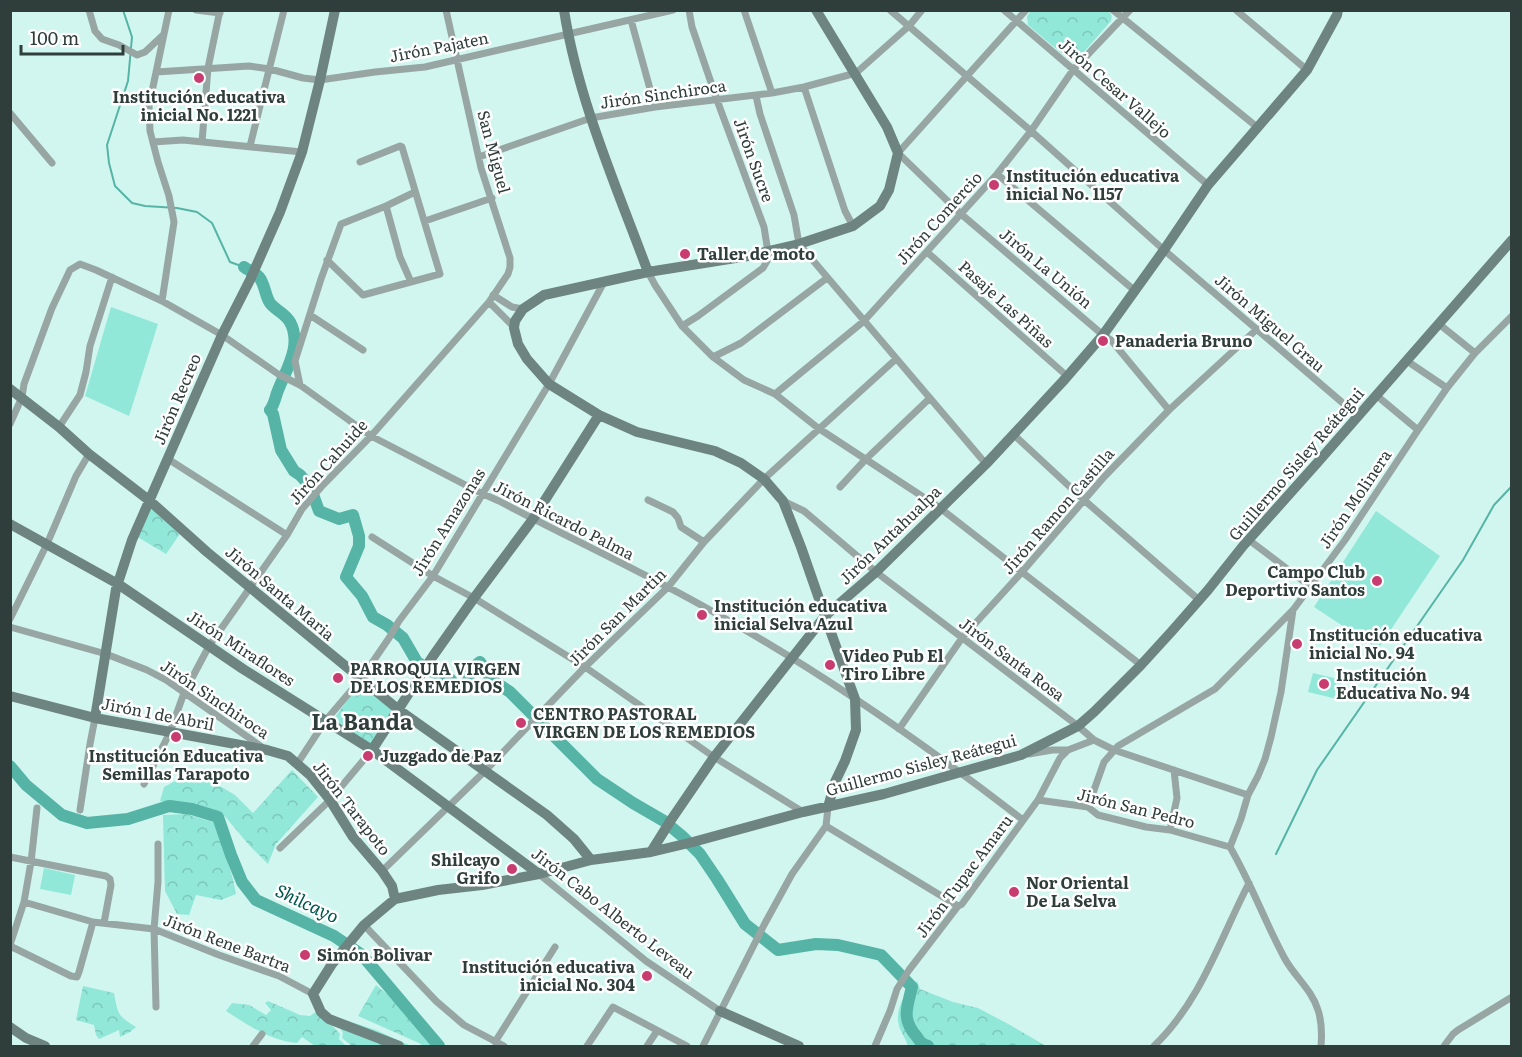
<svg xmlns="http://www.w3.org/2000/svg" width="1522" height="1057" viewBox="0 0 1522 1057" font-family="Literata,serif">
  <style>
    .grass { fill: #91e7d8 }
    .forest { fill: url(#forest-crowns) }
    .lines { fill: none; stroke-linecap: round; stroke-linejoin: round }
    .stream { stroke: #55b4a5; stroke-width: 2 }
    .river { stroke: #55b4a5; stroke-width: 12 }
    .street { stroke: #97a6a3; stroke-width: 7 }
    .secondary { stroke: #6e8480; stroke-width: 10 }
    .poi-dot { fill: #c83c70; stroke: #fff; stroke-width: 2 }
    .labels { text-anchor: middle; stroke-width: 5; stroke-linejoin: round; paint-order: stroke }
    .street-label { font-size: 16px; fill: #2f3e3b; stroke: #fff }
    .poi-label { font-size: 16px; font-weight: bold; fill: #2f3e3b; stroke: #fff; text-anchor: start }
    .water-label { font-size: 18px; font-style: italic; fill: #00564d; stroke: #fff }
    .district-label { font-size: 22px; font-weight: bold; fill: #2f3e3b; stroke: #fff }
  </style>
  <defs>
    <pattern id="forest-crowns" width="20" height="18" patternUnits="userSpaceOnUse" patternTransform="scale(1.5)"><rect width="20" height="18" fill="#91e7d8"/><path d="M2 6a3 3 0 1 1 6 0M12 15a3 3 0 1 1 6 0" fill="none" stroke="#7dc7ba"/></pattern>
  </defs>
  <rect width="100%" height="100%" fill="#d1f6ef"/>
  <!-- grass -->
  <path class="grass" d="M111 307 158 324 129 416 85 396Z
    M1376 511 1440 556 1378 649 1314 607Z
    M1313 673 1342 680 1337 699 1308 692Z
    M44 868 75 875 71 895 40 889Z"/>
  <!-- forest -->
  <path class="forest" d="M1032 10 1108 11C1112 14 1112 16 1111 21L1077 60 1068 59 1028 25 1027 16Z
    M149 504 182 531 166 554 136 536Z
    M361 682 396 713 371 746 332 721Z
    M292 770 318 797 276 844 268 864 249 845 223 814 160 801 164 787 179 779 198 773 235 795 253 813Z
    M186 814 216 823 233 879 236 894 221 900 196 895 189 915 177 914 165 891 163 815Z
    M917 981 920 989 953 1002 978 1008 1010 1025 1046 1046H908C906 1040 903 1035 900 1029 893 1010 905 993 917 981Z
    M376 985 394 1000 433 1046H423L419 1043 358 1016Z
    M83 986 114 993C118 1014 117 1015 136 1027L130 1032 120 1037 119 1030 99 1039 96 1035 94 1025 76 1020Z
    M268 1001 300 1015 310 1016 318 1010 340 1034 339 1039 346 1046H315L302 1037 297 1043C271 1041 248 1025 226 1011L232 1003 249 1005 266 1015 271 1010 265 1003Z
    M333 1016 376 1030 411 1046H352L342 1038 343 1033Z"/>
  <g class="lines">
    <!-- stream -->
    <path class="stream" d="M123 10 132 37 128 81 107 145 109 163 115 186 132 203 145 206 177 208 197 212 212 223 230 262 244 267
      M1276 854 1317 770 1463 560 1494 505 1512 486"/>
    <!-- river -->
    <path class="river" d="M244 267C248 270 256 273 259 277 265 284 265 296 270 303 275 310 285 313 290 322 303 346 285 371 277 393 275 399 274 405 270 410L273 414 281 450 294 471 300 475 310 486 319 511 339 519 353 515 359 536V546L346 577 362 596 373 617 387 625 403 638 417 662 433 672 450 679 458 689 468 682 470 670 480 662 492 680 510 692 597 779 633 803 664 821 682 836 700 854 717 879 745 924 778 950 816 944 838 945 881 955 912 987C907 1008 901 1019 917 1037 920 1042 922 1044 928 1046
      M10 766 26 785 62 815 87 823 128 819 169 806 192 809 218 817 231 855 242 882 256 900 334 936 362 955 439 1046"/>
    <!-- street -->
    <path class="street" d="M89 10 95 31 102 39 119 45 137 55 145 52 163 35
      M196 10 220 13
      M744 10 772 93
      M890 10 1031 131 1164 250 1358 416
      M1004 10 1208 185
      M1026 10 898 153 961 214 1103 335 1111 340 1169 410
      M1113 10 1257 127
      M1236 10 1307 70
      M631 20 655 107
      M156 72 249 66 270 69 303 78 320 80 375 72 425 67 673 10
      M804 87 845 211 853 226
      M756 96 760 114 794 215 799 244 986 464
      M10 113 52 163
      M153 142 183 140 302 152
      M202 142 208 68 220 10
      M250 146 284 10
      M479 157 591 118 655 107 772 93 804 87 856 73 909 26 922 10
      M997 174 1134 290
      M386 206 400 257 411 282
      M425 221 492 198
      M927 252 1067 376
      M327 260 363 295 440 274 402 147 400 146 360 162
      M648 272 655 285 682 326 713 357 744 380 775 394 818 428 940 508 1141 665
      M493 295 512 307 523 309
      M162 301 174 222 169 196 158 162 150 131 149 106 169 10
      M489 302 514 327
      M310 315 363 350
      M1439 324 1475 353
      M682 326 698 316 763 268 767 261 768 252 764 227 717 100 692 27 689 10
      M713 357 741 343 827 278
      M1407 361 1447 388
      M300 385 295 361 321 279 341 224 386 206 415 192
      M775 394 864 321 997 174 1031 131 1073 70 1130 10
      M1376 395 1418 430
      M10 424 22 397 24 384 52 308 70 270 80 264 96 270 162 301 222 335 278 374 300 385 371 436 481 493 499 501C571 539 646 573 717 614 825 674 926 745 1023 820
      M59 427 80 395 86 372 90 346 112 277
      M1013 434 1084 500 1199 600
      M168 459 287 535
      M840 487 865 460 930 398
      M648 500 673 512 678 518 681 527 704 542
      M783 501 804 511 876 572 1078 726 1094 740 1114 750 1248 795
      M372 537 433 576 474 598 585 667 714 757 803 812
      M1249 540 1311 587
      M10 619 47 544 76 476 89 454
      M10 627 106 654 147 670 166 680 262 747
      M899 729 962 638 1022 572 1104 477 1169 410 1257 329
      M1029 754 1052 750H1068
      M297 764 326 720 361 679 389 638 399 621 433 576 549 384 604 282
      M144 784 170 732 184 693 209 646 287 535 302 509 323 485 371 436 489 302 508 274 510 267V258L481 168 446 10
      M1038 800 1088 807 1098 815 1146 827 1170 830 1230 847C1251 883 1265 922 1285 959 1295 977 1312 990 1318 1010 1322 1022 1322 1034 1321 1046
      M828 807 826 826 958 906
      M1088 807 1104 762 1118 746 1215 689 1293 610 1345 540 1418 430 1447 388 1475 353 1512 316
      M80 810 90 744 95 718
      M1170 830 1177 798 1174 770
      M1230 847 1241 819 1248 795 1258 776 1265 759 1271 737 1281 692 1293 610
      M280 848 330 800 372 750
      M10 857 106 876 110 879 111 885 104 923
      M382 871 484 772 585 667 668 587 704 542 764 479 896 359
      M539 874 646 961 720 1011
      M24 902 93 922 154 929 219 955 279 976 313 994
      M364 925 436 1001 464 1025 504 1046
      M10 945 24 902 31 862 37 808
      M10 946 71 976 77 977 79 972 93 922
      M156 1007 154 929 158 882V844
      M495 1042 555 947
      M253 1046 262 1034
      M587 1046 613 1007 687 1046
      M647 1046 657 1031
      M703 1046 764 925 792 874 826 826
      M875 1046 890 1011 897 989 909 970 958 906 962 904 1038 800 1060 758 1068 750 1094 740
      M1154 1046C1201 1001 1220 939 1249 883
      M1444 1046 1453 1034 1458 1030 1512 997"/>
    <!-- secondary -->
    <path class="secondary" d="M564 10C578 100 617 188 648 272
      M816 10 887 127 898 153 889 190 880 206 853 226 799 244 748 256 648 272 544 295 523 309 515 321 514 328 518 344 527 359 549 384 599 415 637 432 715 451 741 463 764 479 783 501 801 547 825 616 855 699 856 730 845 761 835 782 828 807
      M10 389 59 427 89 454 150 501 207 552 399 710 547 815 574 839 591 860
      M10 524 118 584 243 669 372 750 539 874
      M10 696 95 718 267 750 288 756 310 775 330 800 353 837 382 871 392 886 395 899
      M95 718 116 589 132 540 222 335 250 280 280 212 302 152 320 80 335 10
      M372 750 433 656 474 598 533 519 599 415
      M651 852 671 820 714 757 825 616 876 572 986 464 1065 379 1103 335 1164 250 1208 185 1307 70 1337 15 1338 10
      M720 1011 799 1046
      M10 1027 26 1038 45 1046
      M399 1046 329 1019 321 1012 313 994 332 964 364 925 395 899 438 890 482 885 539 874 591 860 651 852 693 842 803 812 884 794 1021 755 1078 726 1094 712 1141 665 1172 631 1208 590 1243 546 1318 462 1512 240"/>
  </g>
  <!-- markers -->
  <g class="poi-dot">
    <circle cx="199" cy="78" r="6"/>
    <circle cx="994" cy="185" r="6"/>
    <circle cx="685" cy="254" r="6"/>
    <circle cx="1103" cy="341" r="6"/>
    <circle cx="1377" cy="581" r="6"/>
    <circle cx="702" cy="615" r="6"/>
    <circle cx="1297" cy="644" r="6"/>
    <circle cx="830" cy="665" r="6"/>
    <circle cx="338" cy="678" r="6"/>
    <circle cx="1324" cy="684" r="6"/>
    <circle cx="521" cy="723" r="6"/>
    <circle cx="176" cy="737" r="6"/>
    <circle cx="368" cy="756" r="6"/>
    <circle cx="512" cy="869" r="6"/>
    <circle cx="1014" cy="892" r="6"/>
    <circle cx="305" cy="955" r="6"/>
    <circle cx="647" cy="976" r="6"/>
  </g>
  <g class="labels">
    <!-- street labels -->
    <g class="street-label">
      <text transform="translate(439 47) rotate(-11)" y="6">Jirón Pajaten</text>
      <text transform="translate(1115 88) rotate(41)" y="6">Jirón Cesar Vallejo</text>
      <text transform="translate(663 94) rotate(-8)" y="6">Jirón Sinchiroca</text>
      <text transform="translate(494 152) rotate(75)" y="6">San Miguel</text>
      <text transform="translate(754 160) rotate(70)" y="6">Jirón Sucre</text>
      <text transform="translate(939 218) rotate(-48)" y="6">Jirón Comercio</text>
      <text transform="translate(1046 268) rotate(40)" y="6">Jirón La Unión</text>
      <text transform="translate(1006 304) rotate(42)" y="6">Pasaje Las Piñas</text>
      <text transform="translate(1270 323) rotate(41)" y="6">Jirón Miguel Grau</text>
      <text transform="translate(177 399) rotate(-67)" y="6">Jirón Recreo</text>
      <text transform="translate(328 462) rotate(-48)" y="6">Jirón Cahuide</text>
      <text transform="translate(1296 464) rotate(-49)" y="6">Guillermo Sisley Reátegui</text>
      <text transform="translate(1355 499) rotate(-56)" y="6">Jirón Molinera</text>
      <text transform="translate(1058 511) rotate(-49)" y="6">Jirón Ramon Castilla</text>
      <text transform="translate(564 520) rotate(27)" y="6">Jirón Ricardo Palma</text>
      <text transform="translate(448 522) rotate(-58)" y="6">Jirón Amazonas</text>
      <text transform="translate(890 535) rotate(-44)" y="6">Jirón Antahualpa</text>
      <text transform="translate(280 593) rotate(40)" y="6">Jirón Santa Maria</text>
      <text transform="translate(617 617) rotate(-45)" y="6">Jirón San Martin</text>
      <text transform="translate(241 648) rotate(33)" y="6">Jirón Miraflores</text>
      <text transform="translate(1012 659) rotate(37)" y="6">Jirón Santa Rosa</text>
      <text transform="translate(215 699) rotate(34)" y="6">Jirón Sinchiroca</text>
      <text transform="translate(158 714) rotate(11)" y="6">Jirón 1 de Abril</text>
      <text transform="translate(921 765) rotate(-15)" y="6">Guillermo Sisley Reátegui</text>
      <text transform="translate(352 808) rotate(52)" y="6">Jirón Tarapoto</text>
      <text transform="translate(1136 808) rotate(14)" y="6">Jirón San Pedro</text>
      <text transform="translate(964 876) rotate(-53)" y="6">Jirón Tupac Amaru</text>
      <text transform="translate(613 913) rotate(38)" y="6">Jirón Cabo Alberto Leveau</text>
      <text transform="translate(227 943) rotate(21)" y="6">Jirón Rene Bartra</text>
    </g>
    <!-- poi labels -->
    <g class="poi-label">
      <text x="199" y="103" text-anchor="middle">Institución educativa<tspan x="199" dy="18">inicial No. 1221</tspan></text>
      <text x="1006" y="182">Institución educativa<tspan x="1006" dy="18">inicial No. 1157</tspan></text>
      <text x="697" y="260">Taller de moto</text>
      <text x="1115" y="347">Panaderia Bruno</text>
      <text x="1365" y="578" text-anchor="end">Campo Club<tspan x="1365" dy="18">Deportivo Santos</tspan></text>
      <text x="714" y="612">Institución educativa<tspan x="714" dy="18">inicial Selva Azul</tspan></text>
      <text x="1309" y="641">Institución educativa<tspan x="1309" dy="18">inicial No. 94</tspan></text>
      <text x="842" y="662">Video Pub El<tspan x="842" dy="18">Tiro Libre</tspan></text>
      <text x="350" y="675">PARROQUIA VIRGEN<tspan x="350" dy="18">DE LOS REMEDIOS</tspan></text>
      <text x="1336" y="681">Institución<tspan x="1336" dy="18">Educativa No. 94</tspan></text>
      <text x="533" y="720">CENTRO PASTORAL<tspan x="533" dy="18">VIRGEN DE LOS REMEDIOS</tspan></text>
      <text x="176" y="762" text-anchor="middle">Institución Educativa<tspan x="176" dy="18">Semillas Tarapoto</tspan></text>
      <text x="380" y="762">Juzgado de Paz</text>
      <text x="500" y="866" text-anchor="end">Shilcayo<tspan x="500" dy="18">Grifo</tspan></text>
      <text x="1026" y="889">Nor Oriental<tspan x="1026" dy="18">De La Selva</tspan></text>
      <text x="317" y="961">Simón Bolivar</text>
      <text x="635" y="973" text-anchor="end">Institución educativa<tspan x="635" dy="18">inicial No. 304</tspan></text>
    </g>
    <!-- water labels -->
    <g class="water-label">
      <text transform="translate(307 904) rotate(25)" y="6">Shilcayo</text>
    </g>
    <!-- district labels -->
    <g class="district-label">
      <text x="362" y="730">La Banda</text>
    </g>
  </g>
  <!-- border -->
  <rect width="1522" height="1057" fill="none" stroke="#2f3e3b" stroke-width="24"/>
  <!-- scale -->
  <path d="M21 45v9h102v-9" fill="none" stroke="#2f3e3b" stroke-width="3"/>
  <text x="30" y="45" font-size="18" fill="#2f3e3b" stroke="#ffffff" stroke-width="4.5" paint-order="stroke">100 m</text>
</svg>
